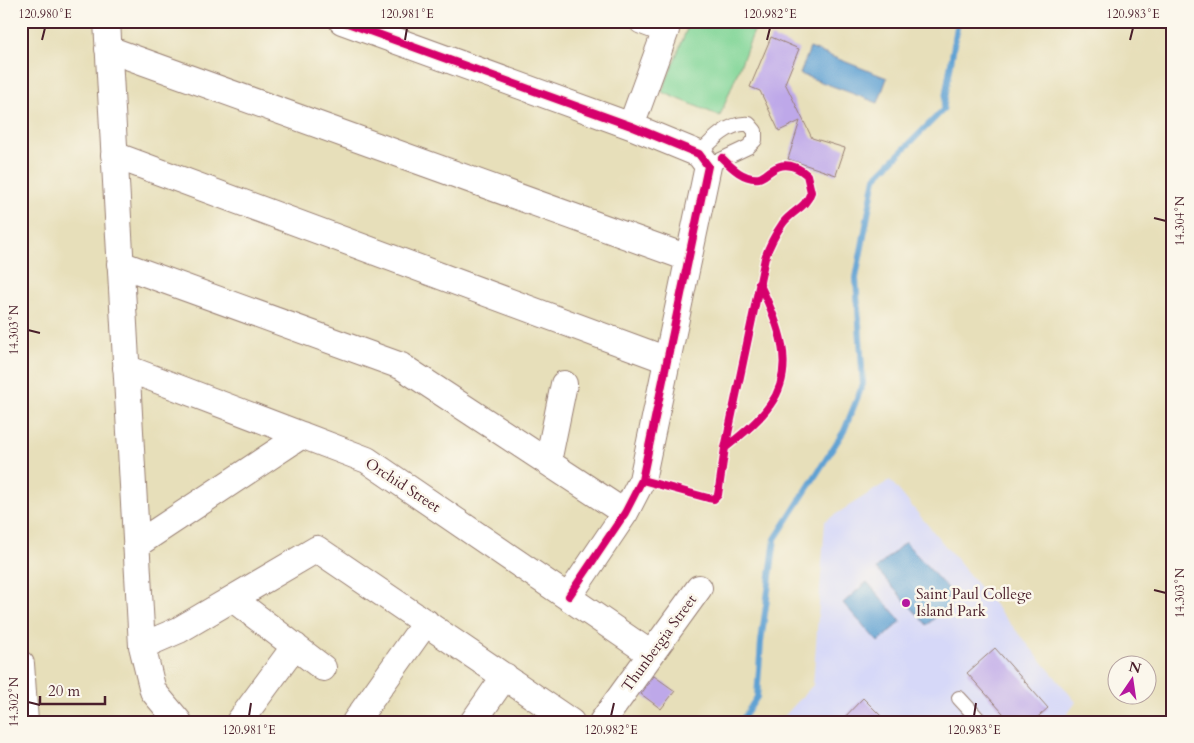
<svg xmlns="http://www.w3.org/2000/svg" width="1194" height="743" viewBox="0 0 1194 743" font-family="Cardo,serif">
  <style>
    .built { fill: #d6d8f8 }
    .green { fill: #81d597; stroke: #667a61 }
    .water { fill: #5ea1d3; stroke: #54607f }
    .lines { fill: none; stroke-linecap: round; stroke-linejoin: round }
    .stream { stroke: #5ea1d3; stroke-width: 6 }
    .building { fill: #bea8e9 }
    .service-casing { stroke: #987f72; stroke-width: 16 }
    .minor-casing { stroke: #987f72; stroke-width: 28 }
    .service { stroke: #fff; stroke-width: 14 }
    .minor { stroke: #fff; stroke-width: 26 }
    .cycleway-casing { stroke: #fbf7ec; stroke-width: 11 }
    .cycleway { stroke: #d6006c; stroke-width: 8 }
    .ticks { fill: none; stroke: #4a1f2b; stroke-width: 2 }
    .poi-dot { fill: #b5179e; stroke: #fbf7ec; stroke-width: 2 }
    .labels { text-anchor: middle; stroke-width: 5; stroke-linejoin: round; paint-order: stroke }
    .street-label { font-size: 15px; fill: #4a1f2b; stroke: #fbf7ec }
    .poi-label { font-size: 15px; fill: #4a1f2b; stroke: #fbf7ec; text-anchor: start }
    .neatline { fill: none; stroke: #4a1f2b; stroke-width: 2 }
    .ticks-label { font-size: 12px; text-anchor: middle; fill: #4a1f2b }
  </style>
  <rect width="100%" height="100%" fill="#fbf7ec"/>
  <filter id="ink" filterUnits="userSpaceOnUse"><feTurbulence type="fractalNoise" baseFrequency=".02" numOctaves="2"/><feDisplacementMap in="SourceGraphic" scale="10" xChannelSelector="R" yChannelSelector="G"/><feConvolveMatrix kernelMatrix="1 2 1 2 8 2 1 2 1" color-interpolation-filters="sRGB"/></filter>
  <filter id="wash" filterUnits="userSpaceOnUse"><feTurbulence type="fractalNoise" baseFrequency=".0096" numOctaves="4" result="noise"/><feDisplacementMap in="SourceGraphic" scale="20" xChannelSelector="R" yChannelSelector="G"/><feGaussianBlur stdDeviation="1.12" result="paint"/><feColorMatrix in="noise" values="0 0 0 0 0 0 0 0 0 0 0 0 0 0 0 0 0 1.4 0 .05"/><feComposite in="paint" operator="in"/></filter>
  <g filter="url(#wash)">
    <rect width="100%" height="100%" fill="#e7dfba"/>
    <!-- built -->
    <path class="built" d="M890 480 1076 702 1062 722H779L813 685 825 521Z"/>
    <!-- green -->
    <path class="green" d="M690 21H758L720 116 662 92Z"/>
    <!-- water -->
    <path class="water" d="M810 48 887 78 878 103 800 74Z
      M905 542 956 598 927 625 876 569Z
      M867 582 901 621 878 642 843 603Z"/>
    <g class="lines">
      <!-- stream -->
      <path class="stream" d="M741 722 757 697 761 642 775 539 844 431 863 384 856 278 875 178 943 110 958 21"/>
    </g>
    <g id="blocks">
      <!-- building -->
      <path class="building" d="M771 37 799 49 785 83 812 138 845 148 836 175 788 159 800 121 779 131 760 91 750 87Z
        M995 648 1048 708 1032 722H1011L967 673Z
        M654 676 675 691 661 709 641 694Z
        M863 698 887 722H840Z"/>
    </g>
  </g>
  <g filter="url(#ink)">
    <use href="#blocks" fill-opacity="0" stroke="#987f72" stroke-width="1"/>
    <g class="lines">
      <!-- service casing -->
      <g class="service-casing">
        <path id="service" d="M699 154C712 140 729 122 749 124L755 131V140L748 147 708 166
          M959 698 981 722"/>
      </g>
      <!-- minor casing -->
      <g class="minor-casing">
        <path id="minor" d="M107 21 142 646 153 691 179 722
          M342 21 631 126 699 154 708 166 642 480 625 513 569 596
          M108 49 688 258
          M631 126 666 30 642 21
          M114 155 667 360
          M120 264 401 366 625 513
          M126 368 367 460 651 654
          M548 462 564 384
          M136 545 302 435
          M233 599 323 668
          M142 646 179 630 317 549 571 722
          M21 664 25 722
          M239 722 295 646
          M355 722 426 622
          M473 722 505 676
          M602 722 699 588"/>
      </g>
      <!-- service -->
      <use href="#service" class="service"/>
      <!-- minor -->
      <use href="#minor" class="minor"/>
      <!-- cycleway casing -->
      <g class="cycleway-casing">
        <path id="cycleway" d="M342 21 631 126 699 154 708 166 642 480 625 513 569 596
          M725 448C741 435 758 422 770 405 798 367 777 320 759 283
          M642 480 708 498 714 499 718 495 725 448 765 258C769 246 776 233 783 223 793 210 806 208 811 192L807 175C797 166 784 161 772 170 767 173 764 177 759 178 744 180 732 168 722 158"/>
      </g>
      <!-- cycleway -->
      <use href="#cycleway" class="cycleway"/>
    </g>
  </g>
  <!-- ticks -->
  <path class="ticks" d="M42 40 45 28M405 40 407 28M767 40 770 28M1130 40 1133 28M1154 218 1166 221M28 330 40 333M1154 590 1166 593M28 702 40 705M249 716 251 703M611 716 614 703M974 716 976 703"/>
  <!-- markers -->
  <circle class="poi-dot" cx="906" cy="603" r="5"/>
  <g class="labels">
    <!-- street labels -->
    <g class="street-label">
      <text transform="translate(403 485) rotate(33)" y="5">Orchid Street</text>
      <text transform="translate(659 643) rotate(-54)" y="5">Thunbergia Street</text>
    </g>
    <!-- poi labels -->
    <g class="poi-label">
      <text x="916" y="599">Saint Paul College<tspan x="916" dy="17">Island Park</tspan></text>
    </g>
  </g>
  <!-- margin -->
  <rect width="1194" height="743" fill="none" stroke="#fbf7ec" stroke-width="55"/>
  <!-- north arrow -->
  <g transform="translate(1132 680) rotate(13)"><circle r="24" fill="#fbf7ec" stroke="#b4a19f"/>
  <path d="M0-4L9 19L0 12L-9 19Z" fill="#b5179e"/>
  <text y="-8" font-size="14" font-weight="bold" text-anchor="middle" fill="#4a1f2b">N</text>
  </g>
  <!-- scale -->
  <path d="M40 696v8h65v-8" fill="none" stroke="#4a1f2b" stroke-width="2.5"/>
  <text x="48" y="696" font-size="15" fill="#4a1f2b" stroke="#fbf7ec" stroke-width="4" paint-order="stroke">20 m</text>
  <rect x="28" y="28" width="1138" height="688" class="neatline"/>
  <g class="ticks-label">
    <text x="45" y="18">120.980°E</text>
    <text x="407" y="18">120.981°E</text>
    <text x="770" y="18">120.982°E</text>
    <text x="1133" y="18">120.983°E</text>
    <text transform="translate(1180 221) rotate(-90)" y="4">14.304°N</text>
    <text transform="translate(14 330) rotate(-90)" y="4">14.303°N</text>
    <text transform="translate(1180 593) rotate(-90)" y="4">14.303°N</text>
    <text transform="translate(14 702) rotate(-90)" y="4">14.302°N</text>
    <text x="249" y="734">120.981°E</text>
    <text x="611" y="734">120.982°E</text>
    <text x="974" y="734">120.983°E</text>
  </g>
</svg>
